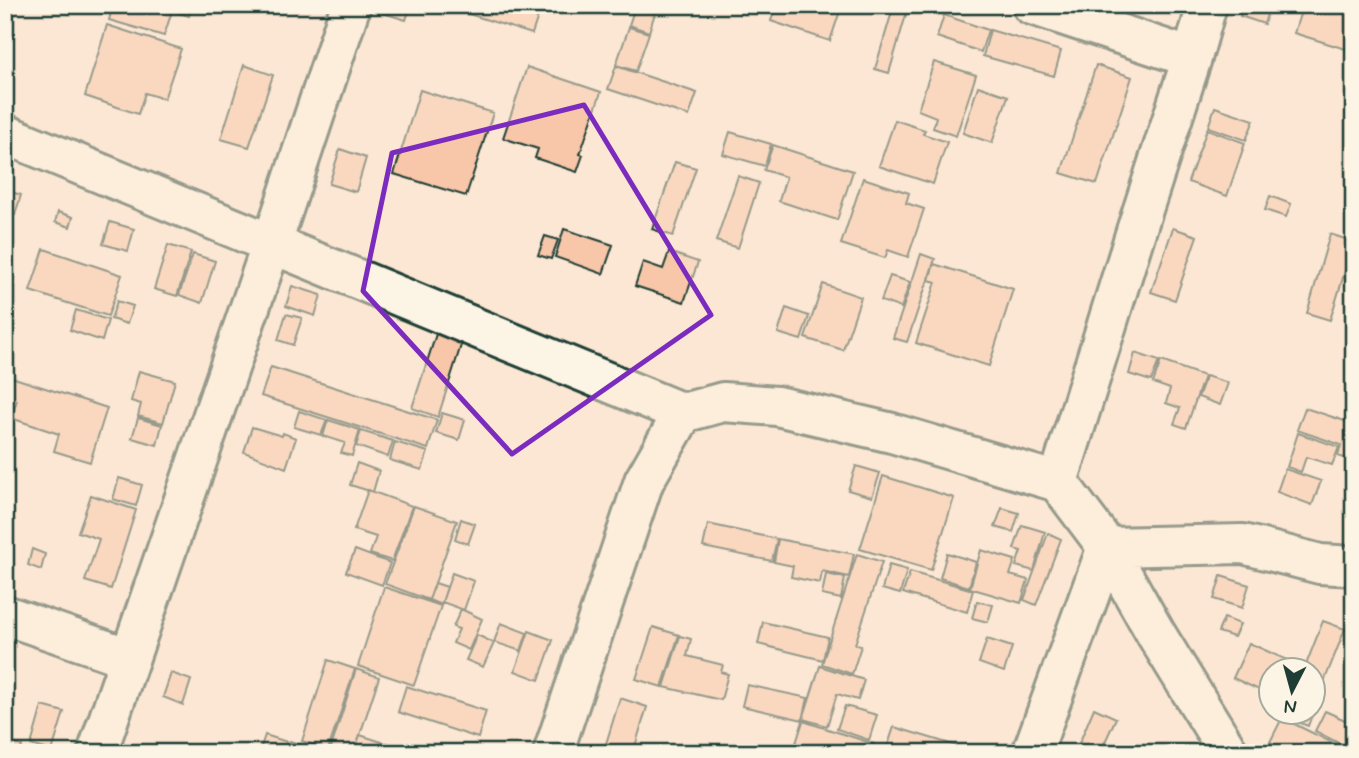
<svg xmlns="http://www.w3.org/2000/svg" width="1359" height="758" viewBox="0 0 1359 758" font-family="Mynerve,sans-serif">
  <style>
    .building { fill: #f8c6a8; stroke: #1f3d34; stroke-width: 2 }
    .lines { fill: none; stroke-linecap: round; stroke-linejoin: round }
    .minor-casing { stroke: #1f3d34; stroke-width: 44 }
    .minor { stroke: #fcf5e5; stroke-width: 38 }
    .marked { fill: none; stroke: #7b2cbf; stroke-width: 5; stroke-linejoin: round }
  </style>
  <rect width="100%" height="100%" fill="#fbe7d3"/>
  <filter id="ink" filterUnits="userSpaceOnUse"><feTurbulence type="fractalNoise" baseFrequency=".0143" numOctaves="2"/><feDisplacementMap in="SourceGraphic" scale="14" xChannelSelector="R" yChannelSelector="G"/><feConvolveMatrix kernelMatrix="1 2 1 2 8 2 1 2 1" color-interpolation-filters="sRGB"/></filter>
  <g filter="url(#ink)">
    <!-- building -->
    <path class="building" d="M113 5H192L189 16 172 11 164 36 109 20Z
      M385 5H411L406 20 383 13Z
      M454 5H534L541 7 532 34 453 9Z
      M776 5H842L830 41 771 21Z
      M894 5 908 8 889 73 875 69Z
      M1243 5H1270L1264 24 1240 16Z
      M1303 5H1322L1339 11 1341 6 1354 9V46L1352 51 1294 33Z
      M635 7 655 13 649 32 629 25Z
      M944 15 988 30 981 52 937 37Z
      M107 25 181 49 164 99 145 93 138 114 85 96Z
      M629 27 649 33 636 71 616 65Z
      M990 30 1061 51 1054 76 983 56Z
      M934 62 976 75 956 136 933 128 936 117 918 110Z
      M244 65 273 75 249 147 221 139Z
      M1096 65 1132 77 1097 184 1061 173Z
      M616 66 697 93 689 116 608 89Z
      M527 67 601 92 580 154 583 155 577 172 535 158 538 149 503 138Z
      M978 86 1008 96 992 143 963 133Z
      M420 90 493 113 466 196 394 174Z
      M1215 107 1254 120 1246 140 1208 127Z
      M895 120 925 130 923 134 947 142 933 184 879 166Z
      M1207 129 1245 143 1227 196 1188 182Z
      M730 132 771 144 765 166 723 154Z
      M773 145 853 171 837 220 779 201 786 177 764 170Z
      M340 149 366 158 356 192 329 184Z
      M675 162 696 168 673 236 652 229Z
      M738 176 759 183 738 248 716 241Z
      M863 178 909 193 906 203 924 209 908 257 888 250 885 258 841 244Z
      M5 190 21 195 15 215 5 212Z
      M1270 196 1291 204 1286 217 1265 210Z
      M58 212 73 217 70 227 55 222Z
      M110 222 134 229 128 251 103 244Z
      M1173 228 1197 236 1175 300 1151 292Z
      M564 229 613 245 603 274 555 257Z
      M1330 234 1354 242 1330 320 1307 313Z
      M545 236 558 240 551 259 538 255Z
      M168 245 191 252 177 296 154 289Z
      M44 249 122 275 108 316 30 291Z
      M669 252 698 262 684 302 635 286 643 262 663 269Z
      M193 254 215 261 202 303 179 295Z
      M921 254 935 259 907 342 893 338Z
      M934 264 1013 289 989 366 916 343 936 282 929 280Z
      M890 276 910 282 901 308 881 301Z
      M823 284 861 297 843 350 805 338Z
      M292 286 321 295 315 316 286 306Z
      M117 301 133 306 127 324 111 319Z
      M786 308 809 316 801 340 778 333Z
      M76 310 108 320 102 341 70 330Z
      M286 314 302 318 293 345 278 340Z
      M437 331 463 339 438 417 412 408Z
      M1135 353 1159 361 1151 381 1129 374Z
      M1161 361 1204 376 1186 428 1174 424 1180 408 1166 403 1170 389 1153 383Z
      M271 367 437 420 428 449 261 396Z
      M139 371 175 381 163 423 138 416 141 404 131 401Z
      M5 375 107 408 90 462 54 451 59 434 11 418 17 400 5 397Z
      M1206 376 1228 383 1220 405 1198 397Z
      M1305 408 1354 424V461L1338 456 1341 445 1297 430Z
      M299 411 327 420 321 435 294 427Z
      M442 413 465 420 459 440 436 433Z
      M138 418 162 425 157 445 132 438Z
      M328 420 360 430 352 456 341 453 345 443 323 436Z
      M252 427 282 436 283 433 296 438 286 468 244 452Z
      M361 431 393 441 388 457 356 446Z
      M1298 433 1339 447 1332 465 1306 457 1301 472 1287 467Z
      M395 442 428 452 422 470 390 460Z
      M357 463 379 471 373 492 350 485Z
      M856 466 880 473 872 497 848 490Z
      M1285 469 1321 481 1312 505 1277 492Z
      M883 476 954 498 931 570 860 549Z
      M119 478 142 485 136 506 113 499Z
      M368 490 412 506 392 561 370 554 376 537 354 530Z
      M91 495 136 510 111 589 85 581 99 539 78 532Z
      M414 506 457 521 429 600 385 584Z
      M1002 508 1019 513 1013 532 995 527Z
      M461 519 475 524 468 544 455 539Z
      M708 524 777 539 772 561 703 547Z
      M1022 525 1045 532 1034 571 1016 566 1021 551 1014 549Z
      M1048 533 1061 539 1036 605 1024 600Z
      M778 539 854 554 849 577 822 571 820 583 791 577 793 566 774 562Z
      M32 549 45 554 41 570 28 565Z
      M355 550 390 563 382 585 346 572Z
      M981 550 1015 560 1010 575 1028 580 1021 603 970 588Z
      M947 553 976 562 969 587 940 578Z
      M857 554 882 562 855 644 861 646 852 674 822 664Z
      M889 565 907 570 900 594 882 589Z
      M910 572 973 590 967 612 903 593Z
      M452 573 474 581 464 610 442 602Z
      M826 574 845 578 841 599 822 595Z
      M1221 576 1249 585 1242 608 1214 599Z
      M435 583 447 587 441 605 429 600Z
      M384 587 441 606 414 685 358 666Z
      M977 601 993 605 988 622 972 618Z
      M461 609 482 619 469 650 453 643 459 629 453 627Z
      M1224 618 1240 624 1234 637 1218 632Z
      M1323 621 1345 629 1324 682 1314 678V670H1304Z
      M763 622 828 637 823 660 758 644Z
      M501 623 527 633 521 651 494 642Z
      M653 627 679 635 662 687 636 679Z
      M529 631 553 640 539 680 515 671Z
      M477 635 494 643 483 667 466 660Z
      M680 636 691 639 687 656 723 665 721 672 728 674 721 700 664 687Z
      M987 639 1012 647 1004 672 979 663Z
      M1249 643 1305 668 1304 670H1272V696L1233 678Z
      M328 660 355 669 328 750 302 741Z
      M820 666 864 680 858 700 837 694 827 726 803 719Z
      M356 669 379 677 354 753H336L330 751Z
      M171 673 191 680 183 705 163 697Z
      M1314 681 1323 684 1314 710Z
      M747 685 808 698 803 720 742 706Z
      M406 686 486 711 478 738 398 712Z
      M620 698 647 707 633 753H624L605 747Z
      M42 706 64 712 52 751 31 745Z
      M845 706 877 715 869 740 837 729Z
      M1094 708 1116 718 1100 753H1075Z
      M1325 711 1354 724V751L1315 731Z
      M1287 712H1313L1308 726 1285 717Z
      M1282 718 1335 744 1331 753H1291L1270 742Z
      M803 721 874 744 871 753H793Z
      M894 727 977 752 901 753 887 748Z
      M265 735 287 742 284 753H259Z
      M360 735 385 743 382 753H354Z
      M5 741 22 746 20 753H5Z
      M290 741 326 753H286Z
      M387 743 417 753H384Z"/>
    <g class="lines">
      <!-- minor casing -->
      <g class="minor-casing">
        <path id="minor" d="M1032 5 1192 58
          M5 134 683 413 723 402 777 406 892 433 1058 482 1107 547 1156 634 1229 753
          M1058 482 1137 228 1192 58 1207 5
          M1107 547 1243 544 1320 564 1354 566
          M5 615 129 658
          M97 753 272 243 351 5
          M553 753 644 481 683 413
          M1032 753 1107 547"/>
      </g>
      <!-- minor -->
      <use href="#minor" class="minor"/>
    </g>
  </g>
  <!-- marked area -->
  <path d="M0 0H1359V758H0ZM584 105 711 315 512 454 363 291 392 153Z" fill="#fbe7d3" fill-opacity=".55" fill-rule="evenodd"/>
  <path class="marked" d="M584 105 711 315 512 454 363 291 392 153Z"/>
  <!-- margin -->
  <rect width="1359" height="758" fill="none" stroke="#fcf5e5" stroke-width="28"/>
  <rect x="14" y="14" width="1331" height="730" fill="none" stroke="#1f3d34" stroke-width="2.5" filter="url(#ink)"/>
  <!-- north arrow -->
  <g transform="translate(1292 691) rotate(186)"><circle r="33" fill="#fcf5e5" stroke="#a4ab9e" stroke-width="2"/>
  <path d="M0-5L12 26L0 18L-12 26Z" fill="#1f3d34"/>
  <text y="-10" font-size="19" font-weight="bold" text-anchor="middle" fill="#1f3d34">N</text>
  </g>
</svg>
